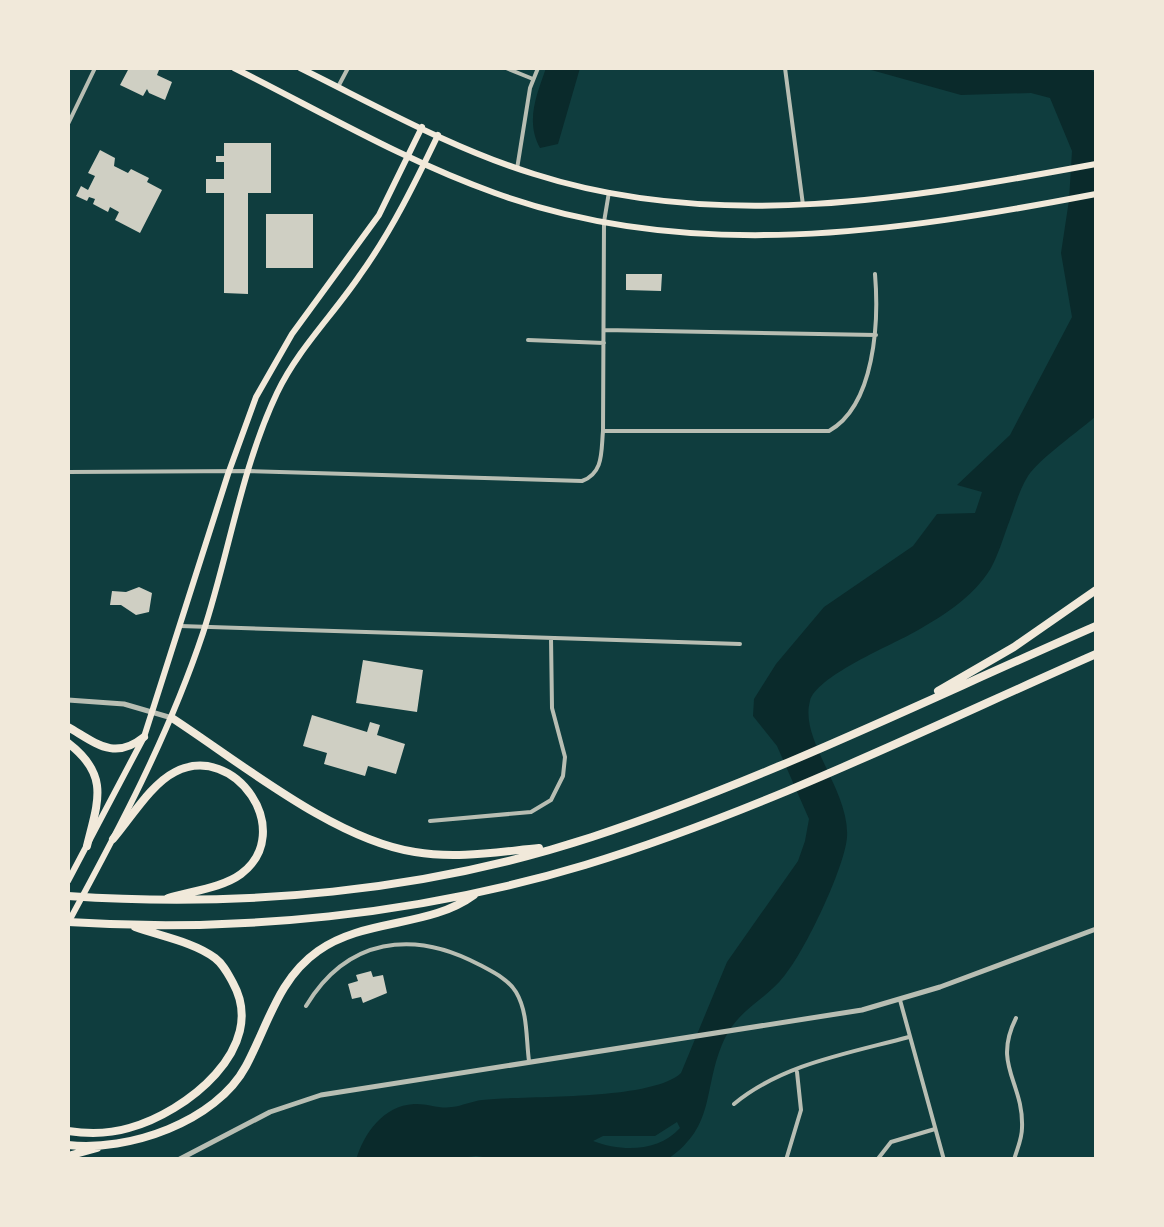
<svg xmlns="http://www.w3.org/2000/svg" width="1164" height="1227" viewBox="0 0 1164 1227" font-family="'PT Sans',sans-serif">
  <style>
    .water { fill: #0a2a2b; fill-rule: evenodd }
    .building { fill: #cfcfc3 }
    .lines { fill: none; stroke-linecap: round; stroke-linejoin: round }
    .minor { stroke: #b8beb3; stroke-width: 4 }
    .tertiary { stroke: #b8beb3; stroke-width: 5 }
    .secondary { stroke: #f1e9da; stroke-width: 6 }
    .primary { stroke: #f1e9da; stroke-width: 6 }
    .motorway { stroke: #f1e9da; stroke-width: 8 }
  </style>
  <rect width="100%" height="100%" fill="#0f3d3e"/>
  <!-- water -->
  <path class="water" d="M546 68H580L558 144 540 148C525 121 537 94 546 68Z
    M864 68H1089L1096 74V416C1079 431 1039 459 1028 476 1019 490 1014 510 1008 525 1003 539 998 555 991 568 974 597 939 619 909 635 887 647 816 677 810 701 799 740 850 791 847 837 845 867 805 951 785 975 764 1002 740 1007 724 1040 702 1089 717 1125 668 1159L504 1160 476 1156 443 1160H356C364 1133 383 1106 414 1104 426 1103 439 1109 452 1107 462 1106 472 1101 482 1100 527 1095 651 1101 681 1073L727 962 798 861 805 841 809 819 777 746 753 716 754 699 776 664 824 607 913 546 937 514 975 513 982 492 957 485 1010 435 1072 317 1061 253 1069 200 1072 151 1050 98 1031 93 961 95ZM677 1122 680 1128C658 1152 622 1152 593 1141L603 1136H655Z"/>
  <!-- building -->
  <path class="building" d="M129 68H153L159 70 157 75 172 82 165 100 149 93 147 89 143 96 120 85Z
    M224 143H271V193H248V294L224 293V193H206V179H224V162H216V156H224Z
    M100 150 115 158 114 166 128 173 131 169 149 178 147 182 162 190 140 233 115 220 119 212 110 207 108 212 93 204 95 199 89 197 87 201 76 196 81 186 88 190 95 176 88 173Z
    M266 214H313V268H266Z
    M626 274H662L661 291 626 290Z
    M139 587 152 593 149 612 136 615 121 605H110L112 591 126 592Z
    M363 660 423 670 417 712 356 703Z
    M312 715 367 732 370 722 380 725 377 735 405 744 396 774 368 766 365 776 324 764 327 753 303 746Z
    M371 971 373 977 383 975 387 993 363 1003 361 997 352 999 348 984 358 981 356 975Z"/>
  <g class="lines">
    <!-- minor -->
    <path class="minor" d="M506 68 533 79
      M785 68 803 205
      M338 87 348 68
      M68 124 95 68
      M517 169 530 88 538 68
      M604 330 876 335
      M528 340 604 343
      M603 431 604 222 609 192
      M68 472 249 471 582 481C604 473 601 451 603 431H829C875 405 879 322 875 274
      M180 626 740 644
      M430 821 531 812 551 800 563 776 565 757 552 708 551 638
      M900 1000 944 1160
      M306 1006C347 938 413 929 480 965 493 972 508 979 516 992 528 1012 526 1039 529 1061
      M734 1104C782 1064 850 1053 909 1037
      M786 1160 801 1110 797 1072
      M877 1160 891 1142 935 1129
      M1014 1160C1017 1149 1022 1139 1022 1128 1024 1082 992 1066 1016 1018"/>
    <!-- tertiary -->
    <path class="tertiary" d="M68 700 124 704 172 718
      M178 1160 270 1112 321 1095 862 1010 940 987 1096 929"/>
    <!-- secondary -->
    <path class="secondary" d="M68 881 144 737 228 474 256 397 292 334 379 215 422 127
      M68 923C119 829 169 735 203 633 229 554 241 469 277 393 298 349 333 315 360 275 391 232 415 183 438 135"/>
    <!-- primary -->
    <path class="primary" d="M234 68C320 111 405 161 495 193 691 264 897 232 1096 194
      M300 68C377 106 453 149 534 174 718 233 912 198 1096 164"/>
    <!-- motorway -->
    <path class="motorway" d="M938 691 1014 647 1096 590
      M172 718C241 763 335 840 415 852 456 859 497 852 539 848
      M68 727C96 743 114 761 144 737
      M68 743C110 775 98 801 87 846
      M113 839C131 818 151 784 175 772 235 741 297 832 241 874 222 888 191 891 168 898
      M68 896C243 908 424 892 592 837 765 780 930 698 1096 626
      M68 922C240 933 419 915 585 865 761 811 928 728 1096 654
      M68 1131C88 1134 109 1134 129 1128 185 1113 269 1048 233 983 228 974 224 965 215 958 194 942 160 936 135 927
      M68 1145C128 1152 216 1122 246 1066 268 1025 278 979 318 951 364 918 429 928 474 895
      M68 1156 97 1148"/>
  </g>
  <!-- border -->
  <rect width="1164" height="1227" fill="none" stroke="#f1e9da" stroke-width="140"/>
</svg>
